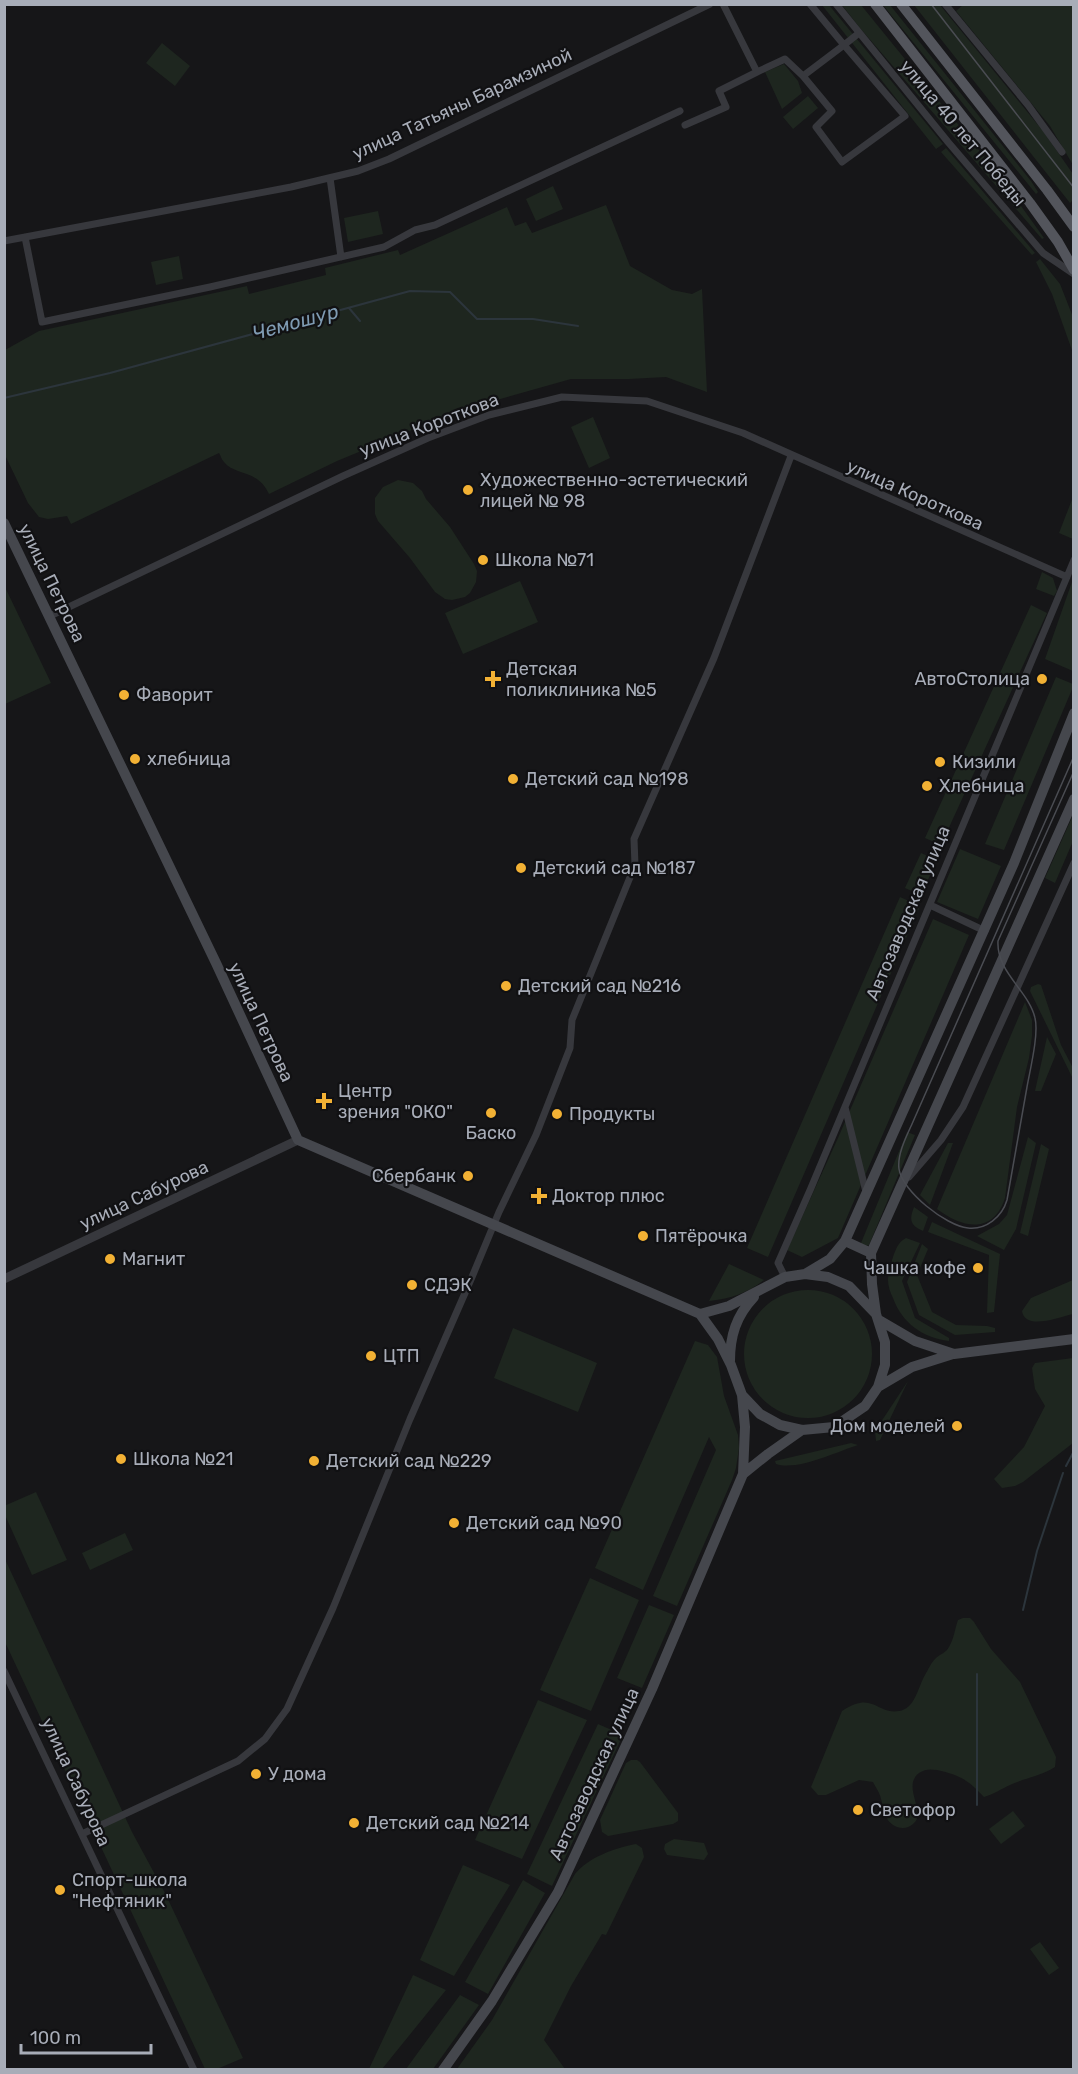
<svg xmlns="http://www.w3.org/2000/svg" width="1078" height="2074" viewBox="0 0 1078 2074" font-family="Rubik,sans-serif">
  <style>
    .green { fill: #1e261f }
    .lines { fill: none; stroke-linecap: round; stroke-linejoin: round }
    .stream { stroke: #2c353c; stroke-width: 2 }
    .minor { stroke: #37383d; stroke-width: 7 }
    .tertiary { stroke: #37383d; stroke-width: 9 }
    .secondary { stroke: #45474d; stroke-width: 10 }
    .primary { stroke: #53555c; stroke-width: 10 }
    .tram { stroke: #4a4c52; stroke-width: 1.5 }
    .poi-dot { fill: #f2b134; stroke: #111113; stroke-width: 2 }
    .labels { text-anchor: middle; stroke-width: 4.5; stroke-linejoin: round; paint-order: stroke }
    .street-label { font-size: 18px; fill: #a8adb8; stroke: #111113 }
    .poi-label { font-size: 18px; fill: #a8adb8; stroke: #111113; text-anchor: start }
    .water-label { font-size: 20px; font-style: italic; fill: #7f9bb3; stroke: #111113 }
  </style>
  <rect width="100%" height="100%" fill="#161618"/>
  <!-- green -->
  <path class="green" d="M822 5H829L943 144 936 149Z
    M842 5H861L996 171 1044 238 1042 239 860 28Z
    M883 5H890L1031 181 1038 192 1036 194Z
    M914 5H940L1043 131 1073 174V200L1070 203Z
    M963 5H1073V165L1050 126 956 11Z
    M162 43 190 66 175 86 146 63Z
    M784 64 798 81 802 93 782 109 765 72Z
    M808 96 818 108 793 129 783 117Z
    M946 148 1035 253 1032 255 941 152Z
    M553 186 563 209 536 221 526 199Z
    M606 205 630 266 672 290 692 294 702 289 707 392 666 377 629 379H571L458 411 337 461 269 494C258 469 235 476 224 462 221 459 221 456 219 453L71 524 67 516 48 519 39 517 28 503 5 455V350L39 331 247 286 249 294 326 275 325 268 398 250 400 255 507 207 515 226 526 222 532 233Z
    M378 211 383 234 348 242 344 218Z
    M179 256 183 279 156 285 151 262Z
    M1040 259 1060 284 1073 317V353L1052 294 1036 262Z
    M593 417 610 458 589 468 571 427Z
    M398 480 413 483 422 491 426 499 450 527 474 564 477 571 476 582 470 593 465 597 452 600 445 599 435 592 410 558 378 521 375 514V498L383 487Z
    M1073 497V539L1059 533Z
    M1042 572 1053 578 1057 591 1054 596 1036 589Z
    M1073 579 1074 671H1073L1045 659Z
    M520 581 538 622 463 654 445 613Z
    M4 585 51 683 5 704H4Z
    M1031 605 1047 613 941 845 925 838Z
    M1056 677 1073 684V687L1004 850 985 844Z
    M1073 815V841L1055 883 1045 878Z
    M960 849 1001 866 978 919 937 902Z
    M921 853 937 860 921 895 905 888Z
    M900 897 920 906 768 1257 747 1248Z
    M933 919 969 935 838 1238 802 1257 787 1250 838 1138Z
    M1038 984 1041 985 1061 1045 1073 1068V1079L1030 991 1031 987Z
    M1025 1002 1032 1020V1036L1029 1058 1017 1107 1005 1198C993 1235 962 1228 937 1209Z
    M1047 1037 1056 1054 1041 1091H1035Z
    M907 1132 915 1135 869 1245 864 1247 861 1243Z
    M1028 1137 1036 1143 1016 1229 1004 1250 977 1236 999 1224 1007 1215Z
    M948 1143H953L930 1205 920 1195Z
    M1041 1144 1049 1149 1028 1236 1020 1233Z
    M914 1207 928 1217 923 1231C910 1225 909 1220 914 1207Z
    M932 1222 1000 1254 994 1312 987 1313 989 1255 928 1232Z
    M906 1238 920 1243 902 1281 915 1318 949 1338V1341C923 1338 902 1323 893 1298 890 1292 888 1286 888 1280 888 1272 891 1264 893 1257 896 1249 898 1242 906 1238Z
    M922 1244 928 1249 917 1275 932 1312 956 1325 987 1326 995 1328V1332L955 1335 919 1315 907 1282Z
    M729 1264 764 1280C748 1293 729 1299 709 1301Z
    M1073 1280V1314C1059 1317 1025 1331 1022 1311L1031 1298Z
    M744 1354a64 64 0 1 1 128 0a64 64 0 1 1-128 0Z
    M513 1328 597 1363 578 1412 494 1378Z
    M695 1341 708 1345 717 1357 724 1396 738 1435 739 1448 736 1468 732 1480 677 1606 653 1596 716 1450 709 1437 643 1590 595 1568Z
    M1073 1358V1443L1023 1482 1015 1486 1002 1488 994 1479 1024 1447 1045 1406 1035 1389 1032 1368 1035 1363Z
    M908 1381 880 1440 876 1441 875 1431Z
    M851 1443 858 1445C836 1452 798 1471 776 1464L775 1461Z
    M36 1492 67 1560 32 1575 5 1515 4 1506Z
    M125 1533 133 1550 90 1570 82 1553Z
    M4 1557 132 1832 165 1893 243 2058 217 2069H205L5 1642Z
    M590 1578 639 1600 591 1711 540 1690Z
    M649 1605 674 1615 642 1688 617 1678Z
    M963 1618H970L974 1622 991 1649 1020 1682 1056 1757 1055 1767C1041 1776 1025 1778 1010 1785 1001 1789 994 1794 984 1797 968 1780 960 1775 937 1770 930 1769 925 1769 919 1773 901 1787 928 1813 913 1824 904 1832 891 1827 886 1817 883 1812 883 1805 881 1799 880 1793 876 1788 873 1782L859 1780 826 1795H818L811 1787 842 1711C874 1690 876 1715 899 1711 915 1709 918 1687 925 1675 928 1670 931 1663 935 1659 940 1654 946 1653 949 1647 954 1639 955 1628 958 1620Z
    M538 1700 587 1720 522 1859 475 1840Z
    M598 1724 623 1735 552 1886 527 1874Z
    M631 1760H637L640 1762 678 1813V1821L673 1824 608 1836 602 1832 600 1820 626 1763Z
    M1013 1811 1025 1826 1001 1844 989 1829Z
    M674 1839 704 1843 708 1854 704 1860 667 1855 664 1849 665 1844Z
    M636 1844 642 1848 644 1857 606 1935 602 1934 571 1986 544 2040 565 2069H457L492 2020 575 1874C589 1857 615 1848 636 1844Z
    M463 1865 510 1885 454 1976 420 1960Z
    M523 1880 545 1893 488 1994 465 1982Z
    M1040 1942 1059 1968 1049 1975 1030 1949Z
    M413 1975 446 1990 382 2069H369Z
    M460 1995 479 2005 433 2069H406Z"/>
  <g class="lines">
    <!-- stream -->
    <path class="stream" d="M349 308 360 321
      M4 398 110 373 410 291 450 292 477 319H533L578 326
      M1066 1466 1074 1451
      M1023 1610 1037 1551 1063 1473
      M977 1805V1674"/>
    <!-- minor -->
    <path class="minor" d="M723 4 757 72 785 59 803 76 844 45 810 4
      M836 4 948 142 1043 253 1074 274
      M945 4 1028 105 1062 152
      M803 76 832 111 816 127 842 162 905 116 844 45 859 33
      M685 125 726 107 719 91 757 72
      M330 178 341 257
      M25 237 42 322 210 287 384 247 415 230 435 225 680 111
      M4 241 291 187 358 171 389 159 710 4
      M50 616 343 476 428 438 489 415 562 397 647 401 743 433 1067 577
      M930 905 985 931
      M845 1107 866 1192
      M909 1177 941 1140 963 1107 1074 863
      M785 1277 778 1263 811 1188 1074 560
      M4 1671 194 2070
      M82 1834 238 1761 265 1739 287 1709 333 1608 410 1419 472 1277 499 1212 536 1135 570 1048 572 1020 635 865 634 839 714 658 791 456"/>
    <!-- tertiary -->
    <path class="tertiary" d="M4 1279 298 1140"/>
    <!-- secondary -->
    <path class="secondary" d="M4 523 216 963 298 1140 700 1314
      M845 1241 871 1253
      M805 1274 830 1259 845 1241 1014 863 1074 713
      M805 1274 828 1277 849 1286 876 1314 885 1342V1365L878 1387 865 1406 834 1427 802 1430 780 1425 760 1414 742 1395 731 1365 718 1339 700 1314 729 1306 785 1277Z
      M876 1314 872 1284 871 1253 1074 799
      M879 1320 915 1341 954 1354 1074 1339
      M730 1361C730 1336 736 1316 754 1297
      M878 1387 912 1367 953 1354
      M743 1474 768 1454 802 1430
      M443 2070 492 2001 558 1892 652 1689 743 1474 745 1427 742 1395"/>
    <!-- primary -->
    <path class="primary" d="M875 4 1030 203 1058 242 1074 270
      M901 4 1047 190 1074 227"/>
    <!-- tram -->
    <path class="tram" d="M931 4 1074 188
      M1074 756 912 1124C906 1137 897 1155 899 1169 902 1191 946 1226 968 1228 986 1230 1002 1217 1007 1200 1014 1162 1020 1125 1027 1087 1030 1070 1039 1034 1035 1018 1029 991 996 972 998 941L1074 771"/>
  </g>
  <!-- markers -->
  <g class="poi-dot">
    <circle cx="468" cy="490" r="6"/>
    <circle cx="483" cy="560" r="6"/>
    <path d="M490 670h6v6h6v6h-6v6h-6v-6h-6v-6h6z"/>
    <circle cx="1042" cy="679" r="6"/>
    <circle cx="124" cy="695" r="6"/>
    <circle cx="135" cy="759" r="6"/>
    <circle cx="940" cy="762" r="6"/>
    <circle cx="513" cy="779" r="6"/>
    <circle cx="927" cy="786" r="6"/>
    <circle cx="521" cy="868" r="6"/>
    <circle cx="506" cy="986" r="6"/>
    <path d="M321 1092h6v6h6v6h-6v6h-6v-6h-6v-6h6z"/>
    <circle cx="491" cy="1113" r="6"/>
    <circle cx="557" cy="1114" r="6"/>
    <circle cx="468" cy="1176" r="6"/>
    <path d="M536 1187h6v6h6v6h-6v6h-6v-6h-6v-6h6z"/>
    <circle cx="643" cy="1236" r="6"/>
    <circle cx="110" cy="1259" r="6"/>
    <circle cx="978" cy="1268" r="6"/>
    <circle cx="412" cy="1285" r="6"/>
    <circle cx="371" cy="1356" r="6"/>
    <circle cx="957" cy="1426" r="6"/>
    <circle cx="121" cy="1459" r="6"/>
    <circle cx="314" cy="1461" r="6"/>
    <circle cx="454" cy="1523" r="6"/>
    <circle cx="256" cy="1774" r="6"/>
    <circle cx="858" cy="1810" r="6"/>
    <circle cx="354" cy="1823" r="6"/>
    <circle cx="60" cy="1890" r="6"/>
  </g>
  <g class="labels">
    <!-- street labels -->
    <g class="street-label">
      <text transform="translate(462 104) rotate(-25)" y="6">улица Татьяны Барамзиной</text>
      <text transform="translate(963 133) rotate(50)" y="6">улица 40 лет Победы</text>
      <text transform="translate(429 425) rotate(-21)" y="6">улица Короткова</text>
      <text transform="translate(915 495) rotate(24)" y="6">улица Короткова</text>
      <text transform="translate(52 583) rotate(64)" y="6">улица Петрова</text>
      <text transform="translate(908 913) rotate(-67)" y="6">Автозаводская улица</text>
      <text transform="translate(261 1022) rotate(65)" y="6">улица Петрова</text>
      <text transform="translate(144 1195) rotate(-25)" y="6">улица Сабурова</text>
      <text transform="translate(594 1774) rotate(-65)" y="6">Автозаводская улица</text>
      <text transform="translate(76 1782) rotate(65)" y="6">улица Сабурова</text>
    </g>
    <!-- poi labels -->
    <g class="poi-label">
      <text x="480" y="486">Художественно-эстетический<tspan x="480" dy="21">лицей № 98</tspan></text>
      <text x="495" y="566">Школа №71</text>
      <text x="506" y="675">Детская<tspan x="506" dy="21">поликлиника №5</tspan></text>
      <text x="1030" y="685" text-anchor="end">АвтоСтолица</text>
      <text x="136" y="701">Фаворит</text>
      <text x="147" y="765">хлебница</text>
      <text x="952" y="768">Кизили</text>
      <text x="525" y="785">Детский сад №198</text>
      <text x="939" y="792">Хлебница</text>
      <text x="533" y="874">Детский сад №187</text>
      <text x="518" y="992">Детский сад №216</text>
      <text x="338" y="1097">Центр<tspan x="338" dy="21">зрения "ОКО"</tspan></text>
      <text x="569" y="1120">Продукты</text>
      <text x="491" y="1139" text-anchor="middle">Баско</text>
      <text x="456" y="1182" text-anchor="end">Сбербанк</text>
      <text x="552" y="1202">Доктор плюс</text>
      <text x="655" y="1242">Пятёрочка</text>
      <text x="122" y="1265">Магнит</text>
      <text x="966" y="1274" text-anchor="end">Чашка кофе</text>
      <text x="424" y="1291">СДЭК</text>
      <text x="383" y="1362">ЦТП</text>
      <text x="945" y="1432" text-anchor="end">Дом моделей</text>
      <text x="133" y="1465">Школа №21</text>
      <text x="326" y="1467">Детский сад №229</text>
      <text x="466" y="1529">Детский сад №90</text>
      <text x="268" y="1780">У дома</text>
      <text x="870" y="1816">Светофор</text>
      <text x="366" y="1829">Детский сад №214</text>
      <text x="72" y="1886">Спорт-школа<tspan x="72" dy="21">"Нефтяник"</tspan></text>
    </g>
    <!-- water labels -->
    <g class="water-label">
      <text transform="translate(295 322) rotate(-15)" y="7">Чемошур</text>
    </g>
  </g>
  <!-- border -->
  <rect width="1078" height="2074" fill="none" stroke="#a8adb8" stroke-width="12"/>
  <!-- scale -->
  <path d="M21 2044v9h130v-9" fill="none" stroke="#a8adb8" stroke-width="3"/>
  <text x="30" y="2044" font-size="18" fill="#a8adb8" stroke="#111113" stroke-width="4.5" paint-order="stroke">100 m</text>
</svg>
